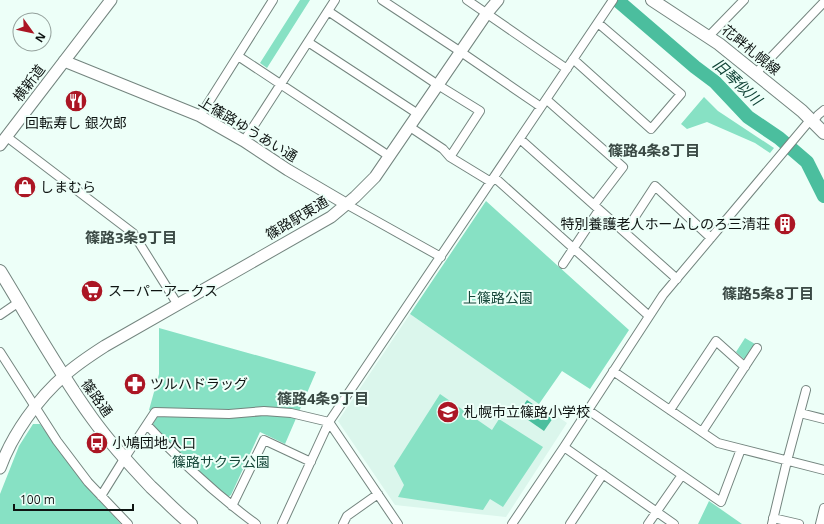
<svg xmlns="http://www.w3.org/2000/svg" width="824" height="524" viewBox="0 0 824 524" font-family="'Open Sans','Noto Sans JP',sans-serif">
  <style>
    .built { fill: #dbf6ec }
    .green { fill: #87e1c4 }
    .water { fill: #4bbe9e }
    .lines { fill: none; stroke-linecap: round; stroke-linejoin: round }
    .river { stroke: #4bbe9e; stroke-width: 14 }
    .minor-casing { stroke: #74857f; stroke-width: 10 }
    .tertiary-casing { stroke: #74857f; stroke-width: 13 }
    .secondary-casing { stroke: #74857f; stroke-width: 14 }
    .minor { stroke: #fff; stroke-width: 8 }
    .tertiary { stroke: #fff; stroke-width: 11 }
    .secondary { stroke: #fff; stroke-width: 12 }
    .labels { text-anchor: middle; stroke-width: 4; stroke-linejoin: round; paint-order: stroke }
    .street-label { font-size: 14px; fill: #0e1412; stroke: #edfff8 }
    .poi-label { font-size: 14px; fill: #0e1412; stroke: #edfff8; text-anchor: start }
    .park-label { font-size: 14px; fill: #17483a; stroke: #edfff8 }
    .water-label { font-size: 15px; font-style: italic; fill: #0b3f32; stroke: #edfff8 }
    .neighbourhood-label { font-size: 15px; font-weight: bold; fill: #3a4944; stroke: #edfff8 }
  </style>
  <rect width="100%" height="100%" fill="#edfff8"/>
  <!-- built -->
  <path class="built" d="M410 314 567 423 506 517 395 505 338 421Z"/>
  <!-- green -->
  <path class="green" d="M300 0H310L267 68 260 63Z
    M704 97 718 111 774 148 770 153 755 143 707 122 687 129 681 124Z
    M486 201 629 330 590 389 562 371 539 404 410 314Z
    M159 328 316 372 285 444 260 432 231 495 228 497 198 471 154 427 153 423 158 416 149 410 159 374Z
    M745 338 755 344 745 360 736 352Z
    M440 394 492 430 499 419 543 447 503 507 490 499 483 510 398 497 404 485 394 466Z
    M33 424H40L86 486 121 524H0V494L19 446Z
    M709 501 742 524H698Z"/>
  <!-- water -->
  <path class="water" d="M527 400 553 418 544 431 518 413Z"/>
  <g class="lines">
    <!-- river -->
    <path class="river" d="M617 0 695 67 715 82 748 117 779 138 807 162 824 196"/>
    <!-- minor casing -->
    <g class="minor-casing">
      <path id="minor" d="M382 0 461 52 541 107
        M467 0 567 69
        M328 11 438 85 480 111 450 157
        M709 36 744 0
        M308 42 418 114
        M238 56 389 156
        M573 59 651 129 681 94 598 23
        M756 73 824 2
        M547 100 623 167 594 205
        M200 116 273 0
        M813 122 818 115 824 110
        M410 127 443 149 450 157 491 182
        M7 137 133 233 178 305
        M520 139 677 279
        M244 141 335 0
        M494 177 649 316
        M346 204 441 257
        M625 232 655 186 711 238
        M563 264 599 210
        M0 315 19 302
        M0 352 57 441 88 482 128 524
        M613 371 718 443 824 470
        M588 410 721 502 741 449
        M670 410 716 341 745 367
        M800 413 824 419
        M147 425C181 462 215 494 256 524
        M702 432 757 348
        M564 447 674 524
        M101 496 124 459 155 412 229 414 264 411 291 413 329 422 398 524
        M232 506 264 440 311 462
        M773 518 799 524
        M282 524 329 422 613 0
        M343 524 347 516 378 494
        M512 524 564 447 663 295 811 119
        M570 524 603 474
        M648 524 682 475
        M772 524 787 461 806 390
        M820 524 824 508"/>
    </g>
    <!-- tertiary casing -->
    <g class="tertiary-casing">
      <path id="tertiary" d="M64 61 200 116 244 141 288 170 346 204
        M0 145 111 0
        M0 468C12 435 38 398 65 375 77 364 91 355 105 346L331 217 355 197 375 177 487 13 498 0"/>
    </g>
    <!-- secondary casing -->
    <g class="secondary-casing">
      <path id="secondary" d="M652 0 719 44 802 111 824 133
        M0 271C30 320 58 371 92 418 110 443 130 465 151 487 164 499 177 513 191 524"/>
    </g>
    <!-- minor -->
    <use href="#minor" class="minor"/>
    <!-- tertiary -->
    <use href="#tertiary" class="tertiary"/>
    <!-- secondary -->
    <use href="#secondary" class="secondary"/>
  </g>
  <!-- icons -->
  <defs>
    <g id="restaurant-disc" transform="scale(1.15)"><circle r="9.5" fill="#ab1624" stroke="#edfff8"/><path d="M-5-6h1v4h1v-4h1v4h1v-4h1v5L-1.5 .5V6h-2V.5L-5-1ZM5-6V6H3V1.5H1.5Q1.5-4 5-6Z" fill="#fff"/></g>
    <g id="shop-disc" transform="scale(1.15)"><circle r="9.5" fill="#ab1624" stroke="#edfff8"/><path d="M-5-2.5h2.3a2.7 3.5 0 0 1 5.4 0H5L5.5 6h-11ZM-1.5-2.5h3a1.5 2.3 0 0 0-3 0Z" fill="#fff"/></g>
    <g id="building-disc" transform="scale(1.15)"><circle r="9.5" fill="#ab1624" stroke="#edfff8"/><path d="M-4-6H4V6H1V3H-1V6H-4ZM-2.5-4.3h1.7v1.8h-1.7ZM.8-4.3h1.7v1.8H.8ZM-2.5-1h1.7V.8h-1.7ZM.8-1h1.7V.8H.8Z" fill="#fff"/></g>
    <g id="supermarket-disc" transform="scale(1.15)"><circle r="9.5" fill="#ab1624" stroke="#edfff8"/><path d="M-6-5.5h2.5l.6 2H6L4.5 2H-2.5L-4.4-4H-6ZM-1.5 3.2a1.3 1.3 0 1 0 .1 0ZM3 3.2a1.3 1.3 0 1 0 .1 0Z" fill="#fff"/></g>
    <g id="pharmacy-disc" transform="scale(1.15)"><circle r="9.5" fill="#ab1624" stroke="#edfff8"/><path d="M-2-6h4v4h4v4h-4v4h-4v-4h-4v-4h4Z" fill="#fff"/></g>
    <g id="school-disc" transform="scale(1.15)"><circle r="9.5" fill="#ab1624" stroke="#edfff8"/><path d="M0-5L7-2L0 1L-7-2ZM-4 1L0 2.5L4 1V4Q0 6-4 4Z" fill="#fff"/></g>
    <g id="bus-disc" transform="scale(1.15)"><circle r="9.5" fill="#ab1624" stroke="#edfff8"/><path d="M-5-6H5V4H4V6H2V4H-2V6H-4V4H-5ZM-3.5-4V0h7V-4ZM-3.5 1.2v1.5H-2V1.2ZM2 1.2v1.5H3.5V1.2Z" fill="#fff"/></g>
  </defs>
  <g fill-rule="evenodd">
    <use href="#restaurant-disc" x="76" y="101"/>
    <use href="#shop-disc" x="25" y="187"/>
    <use href="#building-disc" x="785" y="224"/>
    <use href="#supermarket-disc" x="92" y="291"/>
    <use href="#pharmacy-disc" x="135" y="384"/>
    <use href="#school-disc" x="448" y="412"/>
    <use href="#bus-disc" x="97" y="443"/>
  </g>
  <g class="labels">
    <!-- street labels -->
    <g class="street-label">
      <text transform="translate(751 50) rotate(39)" y="5">花畔札幌線</text>
      <text transform="translate(29 83) rotate(-53)" y="5">横新道</text>
      <text transform="translate(248 129) rotate(31)" y="5">上篠路ゆうあい通</text>
      <text transform="translate(297 218) rotate(-31)" y="5">篠路駅東通</text>
      <text transform="translate(97 398) rotate(55)" y="5">篠路通</text>
    </g>
    <!-- poi labels -->
    <g class="poi-label">
      <text x="76" y="128" text-anchor="middle">回転寿し 銀次郎</text>
      <text x="40" y="192">しまむら</text>
      <text x="770" y="229" text-anchor="end">特別養護老人ホームしのろ三清荘</text>
      <text x="108" y="296">スーパーアークス</text>
      <text x="150" y="389">ツルハドラッグ</text>
      <text x="464" y="417">札幌市立篠路小学校</text>
      <text x="112" y="448">小鳩団地入口</text>
    </g>
    <!-- park labels -->
    <g class="park-label">
      <text x="498" y="303">上篠路公園</text>
      <text x="221" y="467">篠路サクラ公園</text>
    </g>
    <!-- water labels -->
    <g class="water-label">
      <text transform="translate(737 82) rotate(43)" y="5">旧琴似川</text>
    </g>
    <!-- neighbourhood labels -->
    <g class="neighbourhood-label">
      <text x="654" y="156">篠路4条8丁目</text>
      <text x="131" y="243">篠路3条9丁目</text>
      <text x="768" y="299">篠路5条8丁目</text>
      <text x="323" y="404">篠路4条9丁目</text>
    </g>
  </g>
  <!-- north arrow -->
  <g transform="translate(32 32) rotate(123)"><circle r="19" fill="#edfff8" stroke="#94a19c"/>
  <path d="M0-3L7 15L0 10L-7 15Z" fill="#ab1624"/>
  <text y="-6" font-size="11" font-weight="bold" text-anchor="middle" fill="#0e1412">N</text>
  </g>
  <!-- scale -->
  <path d="M14 504v6h119v-6" fill="none" stroke="#0e1412" stroke-width="2"/>
  <text x="20" y="504" font-size="12" fill="#0e1412" stroke="#edfff8" stroke-width="3" paint-order="stroke">100 m</text>
</svg>
